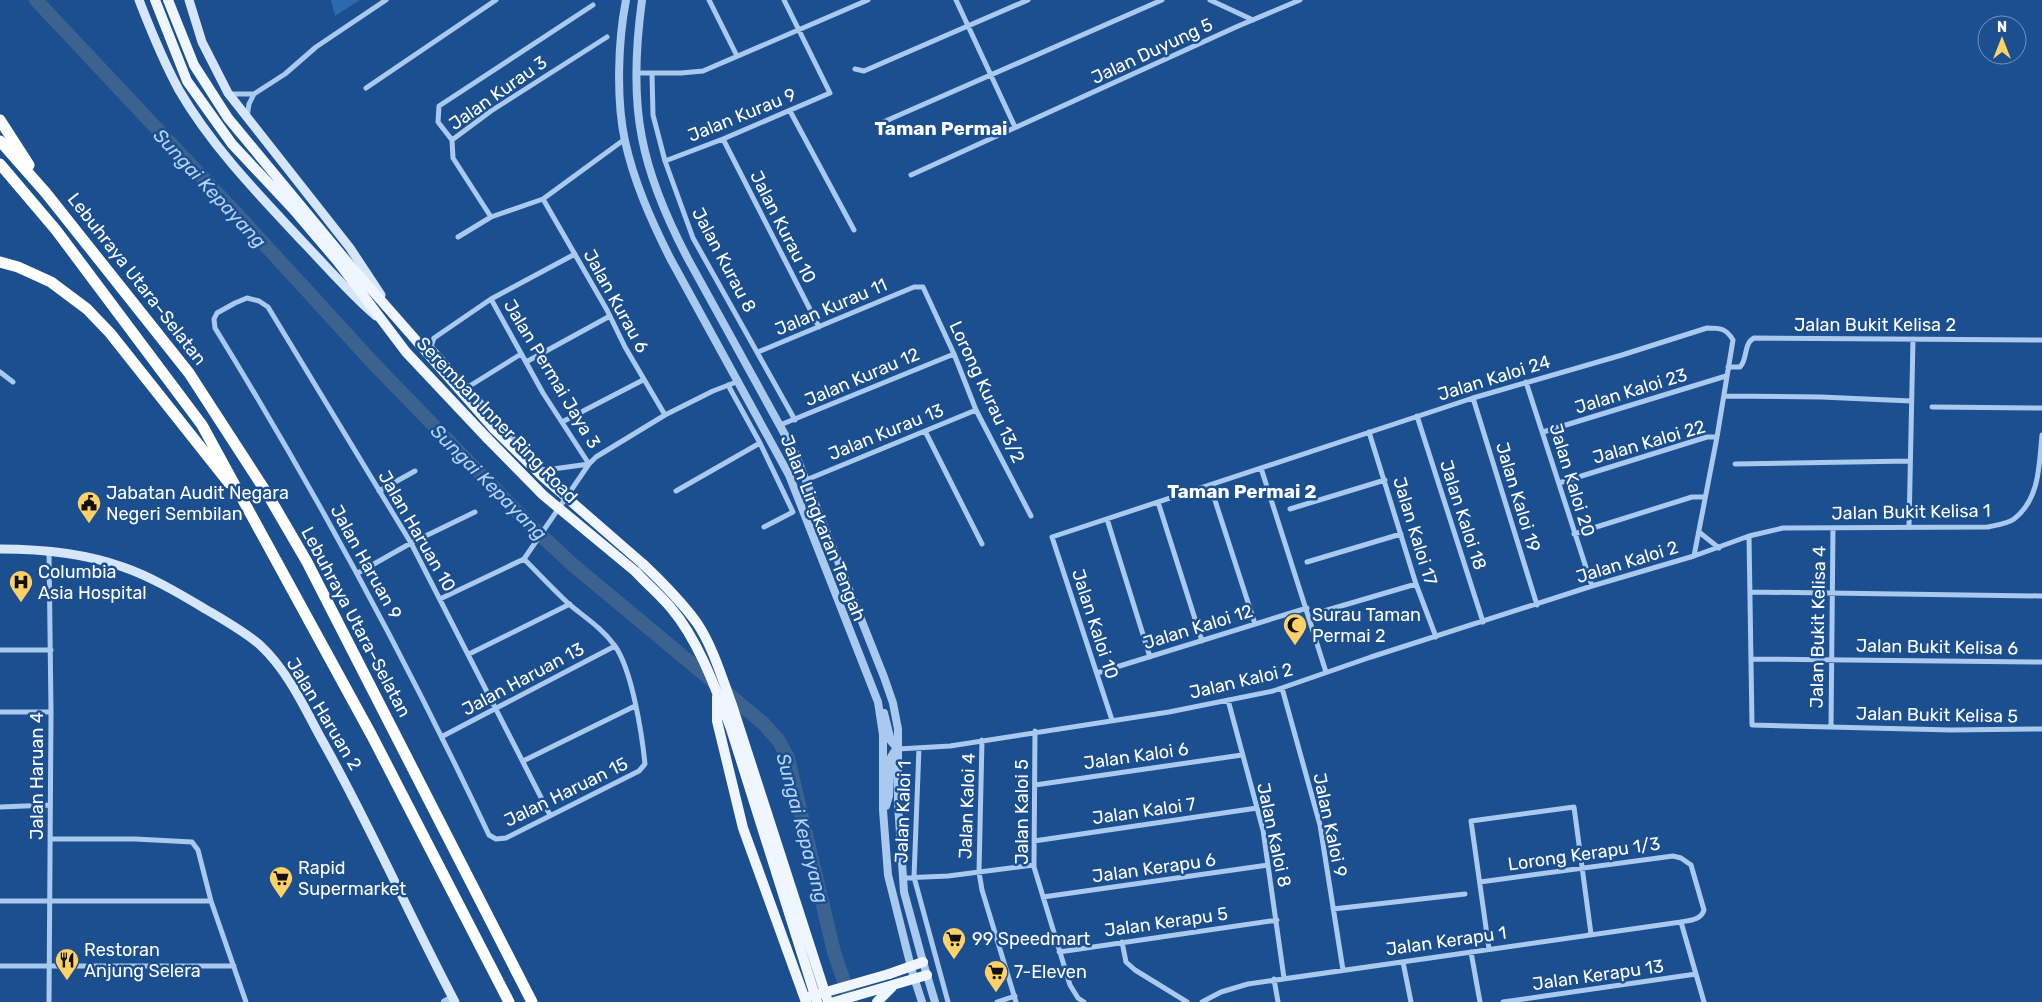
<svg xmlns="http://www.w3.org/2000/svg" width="2042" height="1002" viewBox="0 0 2042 1002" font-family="Rubik,sans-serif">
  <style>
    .green { fill: #2e69ad }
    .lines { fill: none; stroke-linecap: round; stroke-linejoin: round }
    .river { stroke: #3c6290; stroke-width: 14 }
    .minor { stroke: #a9c9ee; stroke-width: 5 }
    .tertiary { stroke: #a9c9ee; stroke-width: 8 }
    .secondary { stroke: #d6e6fa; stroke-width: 9 }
    .primary { stroke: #f0f6ff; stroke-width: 10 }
    .motorway { stroke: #fff; stroke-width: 11 }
    .primary-bridge { stroke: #f0f6ff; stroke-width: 10 }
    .labels { text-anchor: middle; stroke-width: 5; stroke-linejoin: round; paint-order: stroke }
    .street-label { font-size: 18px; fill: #fff; stroke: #1b4f8f }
    .poi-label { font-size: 18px; fill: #fff; stroke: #1b4f8f; text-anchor: start }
    .neighbourhood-label { font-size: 19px; font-weight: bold; fill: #fff; stroke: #1b4f8f }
    .water-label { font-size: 19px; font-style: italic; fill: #b5d3f5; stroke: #1b4f8f }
  </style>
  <rect width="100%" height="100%" fill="#1b4f8f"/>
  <!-- green -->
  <path class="green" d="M331 0H360L335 16Z"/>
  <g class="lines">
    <!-- river -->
    <path class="river" d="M36 0 235 212 375 365 532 527 573 565 763 723 779 741 788 758 834 952 851 1002"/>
    <!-- minor -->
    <path class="minor" d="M709 0 737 56
      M956 0 1015 127
      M1210 0 1253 20
      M855 69 864 71 1028 0
      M637 73H681L703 71 868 0
      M652 74 653 115 665 161 693 238 795 420
      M366 88 496 0
      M230 94H254L285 74 316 47 386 0
      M790 111 854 230
      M247 117 249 104 254 94
      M881 123 1162 0
      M723 139 819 327
      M452 140 438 122 439 106 593 5
      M665 161 723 139 830 93 784 0
      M911 175 1236 27 1300 0
      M543 199 607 310 625 347 665 415
      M491 217 453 158 452 140 491 111 607 37
      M458 237 491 217 543 199 625 139
      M491 299 543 393 589 464 546 470 541 469 431 346 434 338 491 299 575 254
      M758 352 914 287H923L954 354 976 410 1031 516
      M526 362 610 316
      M1728 367H1740C1748 359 1743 344 1754 338L2042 340
      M0 372 13 382
      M1526 382 1592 586
      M728 385 760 443 793 512 764 527
      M468 387 521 354
      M1724 396 1821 397 1911 401
      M1473 398 1537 605
      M1932 407 2042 408
      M1417 416 1483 622
      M562 422 643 380
      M780 425 954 354
      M925 431 982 544
      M1369 432 1416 584 1436 637
      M1543 432 1726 376
      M1735 464 1910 461
      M1261 468 1326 672
      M806 480 976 410
      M1559 483 1707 437H1717
      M1210 485 1255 624
      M379 491 415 471
      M676 491 760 443
      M1158 502 1202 641
      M1290 509 1385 480
      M1107 519 1150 657
      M1909 527 1913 339
      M1699 532 1719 548
      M1574 534 1692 497H1705
      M1749 536 1752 725 1951 730 2042 729
      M524 559C539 574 554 590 570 605 586 618 603 629 615 646 632 670 642 734 645 764L639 771 506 838 496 839 489 835C407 661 316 492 215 328L214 319 217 313 235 303 247 298 259 301 268 307 411 543 550 815
      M1307 562 1401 534
      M358 573 411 543 475 512
      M1751 592 2042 596
      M440 599 524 559 589 464 596 457 665 415 713 391 739 381
      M1324 611 1416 584
      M0 650H51
      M469 654 570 604
      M1751 659 2042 662
      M1097 673 1307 608
      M1282 688 1320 825 1343 970
      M1228 700 1263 830 1284 978
      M0 712H51
      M1112 720 1052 537 1473 398 1622 355 1707 328C1720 328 1726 328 1733 340L1717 437 1694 556
      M1831 727 1833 528
      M1035 731 1034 867 1070 985 1078 998 1084 1002
      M443 736 615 646
      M982 740 979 872 982 890 1016 1002
      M919 748 914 877 948 1002
      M898 749 950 746 1169 712 1273 691 1371 657 1592 586 1694 556 1749 536 1783 528 1988 527C1996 525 2007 524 2014 519 2040 499 2039 465 2042 435
      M523 761 635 706
      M1035 785 1242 755
      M0 807 50 805
      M50 839H135L192 842 198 850 211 901 246 1002
      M1034 841 1257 808
      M902 878 948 876 1034 865
      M1043 897 1268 865
      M0 901H211
      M1333 909 1465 894
      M1681 922 1704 1002
      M1122 942 1126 962 1135 970 1187 1002
      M1489 949 1471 821 1574 807 1591 934
      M1059 952 1277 920
      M1471 952 1480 1002
      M1403 962 1411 1002
      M0 966H234
      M1274 979 1278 1002
      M49 1002 51 712 49 551
      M997 1002 1015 996
      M1202 1002 1221 992 1248 984 1681 922C1690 920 1701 920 1704 910L1691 865 1681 858 1673 856 1480 882
      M1503 1002 1696 974"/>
    <!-- tertiary -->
    <path class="tertiary" d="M626 0C618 41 616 100 625 141 634 182 651 220 670 258L789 475 878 702 883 735V810L888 875 912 971 922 1002
      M642 0C636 44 633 93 642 138 650 180 668 221 688 259L795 453 884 677 893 703 898 729V804L904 892 923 962 935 1002
      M884 713 891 741 898 749
      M886 806 889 796 891 757 894 752 898 749
      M445 1002 453 998"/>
    <!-- secondary -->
    <path class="secondary" d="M139 0C151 31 163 61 179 90 212 147 260 196 304 243 328 268 350 294 376 316
      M189 0 202 42 228 93 350 248 381 295
      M0 549C41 549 84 553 123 567 152 577 180 594 207 610 224 620 245 632 260 645 288 671 304 707 322 740 370 825 409 915 455 1002"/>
    <!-- primary -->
    <path class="primary" d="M155 0 187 81 232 144 293 209 338 262 406 352 487 438
      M168 0 194 65 228 118 349 264 494 429
      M643 564C662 582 681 601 697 623 713 647 722 678 732 705L828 1002
      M636 572C647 584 661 596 671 608 699 641 716 690 731 729L817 1002
      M717 697V721L743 828 806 1002
      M889 974 923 962
      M834 1002 927 975
      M877 1002 892 987"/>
    <!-- motorway -->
    <path class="motorway" d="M0 120 29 165
      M0 141 46 193 189 373 268 495 307 562 532 1002
      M0 164 56 230 202 425 372 736 509 1002
      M0 262 18 267 51 282 87 309 110 333 229 483"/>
    <!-- primary-bridge -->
    <path class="primary-bridge" d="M494 429 543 477 643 564
      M487 438 543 495 636 572
      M805 998 889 974"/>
  </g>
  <!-- icons -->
  <defs>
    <g id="civic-pin" transform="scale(1.25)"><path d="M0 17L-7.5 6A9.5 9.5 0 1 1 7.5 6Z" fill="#ffd166" stroke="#1b4f8f"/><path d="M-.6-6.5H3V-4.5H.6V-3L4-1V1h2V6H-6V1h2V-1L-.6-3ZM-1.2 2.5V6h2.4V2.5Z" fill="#111"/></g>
    <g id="hospital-pin" transform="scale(1.25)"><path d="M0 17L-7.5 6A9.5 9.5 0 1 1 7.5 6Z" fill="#ffd166" stroke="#1b4f8f"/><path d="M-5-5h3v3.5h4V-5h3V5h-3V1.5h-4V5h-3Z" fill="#111"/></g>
    <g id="mosque-pin" transform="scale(1.25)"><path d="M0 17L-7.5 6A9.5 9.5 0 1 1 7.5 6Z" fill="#ffd166" stroke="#1b4f8f"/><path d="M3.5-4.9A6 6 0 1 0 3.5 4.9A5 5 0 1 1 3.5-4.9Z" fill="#111"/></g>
    <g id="supermarket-pin" transform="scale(1.25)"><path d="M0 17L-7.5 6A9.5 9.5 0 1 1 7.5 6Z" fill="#ffd166" stroke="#1b4f8f"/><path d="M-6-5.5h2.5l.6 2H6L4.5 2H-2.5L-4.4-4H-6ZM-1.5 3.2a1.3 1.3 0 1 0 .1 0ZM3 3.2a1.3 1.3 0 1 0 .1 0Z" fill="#111"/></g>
    <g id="restaurant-pin" transform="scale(1.25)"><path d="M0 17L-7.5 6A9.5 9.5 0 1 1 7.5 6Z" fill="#ffd166" stroke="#1b4f8f"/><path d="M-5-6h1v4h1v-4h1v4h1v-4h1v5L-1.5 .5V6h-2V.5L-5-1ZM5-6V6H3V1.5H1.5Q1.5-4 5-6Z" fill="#111"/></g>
  </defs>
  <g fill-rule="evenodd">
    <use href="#civic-pin" x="89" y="503"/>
    <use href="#hospital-pin" x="21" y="582"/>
    <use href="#mosque-pin" x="1295" y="625"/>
    <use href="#supermarket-pin" x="281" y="878"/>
    <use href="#supermarket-pin" x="954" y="939"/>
    <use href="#restaurant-pin" x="67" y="960"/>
    <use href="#supermarket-pin" x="996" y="972"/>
  </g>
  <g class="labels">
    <!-- street labels -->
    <g class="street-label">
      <text transform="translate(1152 51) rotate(-25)" y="6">Jalan Duyung 5</text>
      <text transform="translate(498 93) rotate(-35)" y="6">Jalan Kurau 3</text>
      <text transform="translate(742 115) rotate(-22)" y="6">Jalan Kurau 9</text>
      <text transform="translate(783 227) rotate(63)" y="6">Jalan Kurau 10</text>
      <text transform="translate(724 260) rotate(62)" y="6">Jalan Kurau 8</text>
      <text transform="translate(137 279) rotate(52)" y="6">Lebuhraya Utara–Selatan</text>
      <text transform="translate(616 301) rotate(61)" y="6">Jalan Kurau 6</text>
      <text transform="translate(831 307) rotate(-23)" y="6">Jalan Kurau 11</text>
      <text x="1875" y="331">Jalan Bukit Kelisa 2</text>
      <text transform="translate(552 374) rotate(59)" y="6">Jalan Permai Jaya 3</text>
      <text transform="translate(862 377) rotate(-23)" y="6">Jalan Kurau 12</text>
      <text transform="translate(1494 378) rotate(-17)" y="6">Jalan Kaloi 24</text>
      <text transform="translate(1631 391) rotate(-17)" y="6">Jalan Kaloi 23</text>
      <text transform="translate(987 392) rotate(65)" y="6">Lorong Kurau 13/2</text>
      <text transform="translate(497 420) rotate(46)" y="6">Seremban Inner Ring Road</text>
      <text transform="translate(886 432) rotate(-22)" y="6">Jalan Kurau 13</text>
      <text transform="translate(1649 442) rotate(-16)" y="6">Jalan Kaloi 22</text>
      <text transform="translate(1572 480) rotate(73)" y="6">Jalan Kaloi 20</text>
      <text transform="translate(1518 497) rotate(73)" y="6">Jalan Kaloi 19</text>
      <text transform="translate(1911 512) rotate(-1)" y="6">Jalan Bukit Kelisa 1</text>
      <text transform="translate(1463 515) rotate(72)" y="6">Jalan Kaloi 18</text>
      <text transform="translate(823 528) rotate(68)" y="6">Jalan Lingkaran Tengah</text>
      <text transform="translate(417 531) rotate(60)" y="6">Jalan Haruan 10</text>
      <text transform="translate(1415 531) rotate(73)" y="6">Jalan Kaloi 17</text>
      <text transform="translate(366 562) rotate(61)" y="6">Jalan Haruan 9</text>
      <text transform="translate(1627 562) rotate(-17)" y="6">Jalan Kaloi 2</text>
      <text transform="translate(356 622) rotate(62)" y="6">Lebuhraya Utara–Selatan</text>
      <text transform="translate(1095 624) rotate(72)" y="6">Jalan Kaloi 10</text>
      <text transform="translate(1198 627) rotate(-17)" y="6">Jalan Kaloi 12</text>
      <text transform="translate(1818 627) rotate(-89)" y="6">Jalan Bukit Kelisa 4</text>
      <text transform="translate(1937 647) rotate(1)" y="6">Jalan Bukit Kelisa 6</text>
      <text transform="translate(523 679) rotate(-28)" y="6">Jalan Haruan 13</text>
      <text transform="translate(1241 681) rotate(-13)" y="6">Jalan Kaloi 2</text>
      <text transform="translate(324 714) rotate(59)" y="6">Jalan Haruan 2</text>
      <text transform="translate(1937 715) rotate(1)" y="6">Jalan Bukit Kelisa 5</text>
      <text transform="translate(1136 756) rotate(-8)" y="6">Jalan Kaloi 6</text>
      <text transform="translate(37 776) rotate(-90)" y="6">Jalan Haruan 4</text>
      <text transform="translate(566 792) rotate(-26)" y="6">Jalan Haruan 15</text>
      <text transform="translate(967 806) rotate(-88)" y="6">Jalan Kaloi 4</text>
      <text transform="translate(1144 811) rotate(-8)" y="6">Jalan Kaloi 7</text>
      <text transform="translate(903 812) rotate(-88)" y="6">Jalan Kaloi 1</text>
      <text transform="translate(1022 812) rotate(-90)" y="6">Jalan Kaloi 5</text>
      <text transform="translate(1330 825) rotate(78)" y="6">Jalan Kaloi 9</text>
      <text transform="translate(1274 835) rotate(78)" y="6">Jalan Kaloi 8</text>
      <text transform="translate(1584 854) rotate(-8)" y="6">Lorong Kerapu 1/3</text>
      <text transform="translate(1154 868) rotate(-8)" y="6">Jalan Kerapu 6</text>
      <text transform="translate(1166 922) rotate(-8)" y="6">Jalan Kerapu 5</text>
      <text transform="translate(1446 941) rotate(-8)" y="6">Jalan Kerapu 1</text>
      <text transform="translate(1598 975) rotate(-8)" y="6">Jalan Kerapu 13</text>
    </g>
    <!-- poi labels -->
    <g class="poi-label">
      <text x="106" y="499">Jabatan Audit Negara<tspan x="106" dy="21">Negeri Sembilan</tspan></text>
      <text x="38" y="578">Columbia<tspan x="38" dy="21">Asia Hospital</tspan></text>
      <text x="1312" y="621">Surau Taman<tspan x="1312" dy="21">Permai 2</tspan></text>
      <text x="298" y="874">Rapid<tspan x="298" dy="21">Supermarket</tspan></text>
      <text x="972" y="945">99 Speedmart</text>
      <text x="84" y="956">Restoran<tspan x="84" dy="21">Anjung Selera</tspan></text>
      <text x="1014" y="978">7-Eleven</text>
    </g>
    <!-- neighbourhood labels -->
    <g class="neighbourhood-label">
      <text x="941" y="135">Taman Permai</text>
      <text x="1242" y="498">Taman Permai 2</text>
    </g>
    <!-- water labels -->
    <g class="water-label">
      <text transform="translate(210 188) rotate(47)" y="7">Sungai Kepayang</text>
      <text transform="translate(489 482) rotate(45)" y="7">Sungai Kepayang</text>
      <text transform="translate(803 828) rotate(75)" y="7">Sungai Kepayang</text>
    </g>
  </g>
  <!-- north arrow -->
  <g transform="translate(2002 40)"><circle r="24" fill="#1b4f8f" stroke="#7695bc"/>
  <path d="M0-4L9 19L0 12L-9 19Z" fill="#ffd166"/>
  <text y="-8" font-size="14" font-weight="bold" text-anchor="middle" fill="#ffffff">N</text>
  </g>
</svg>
